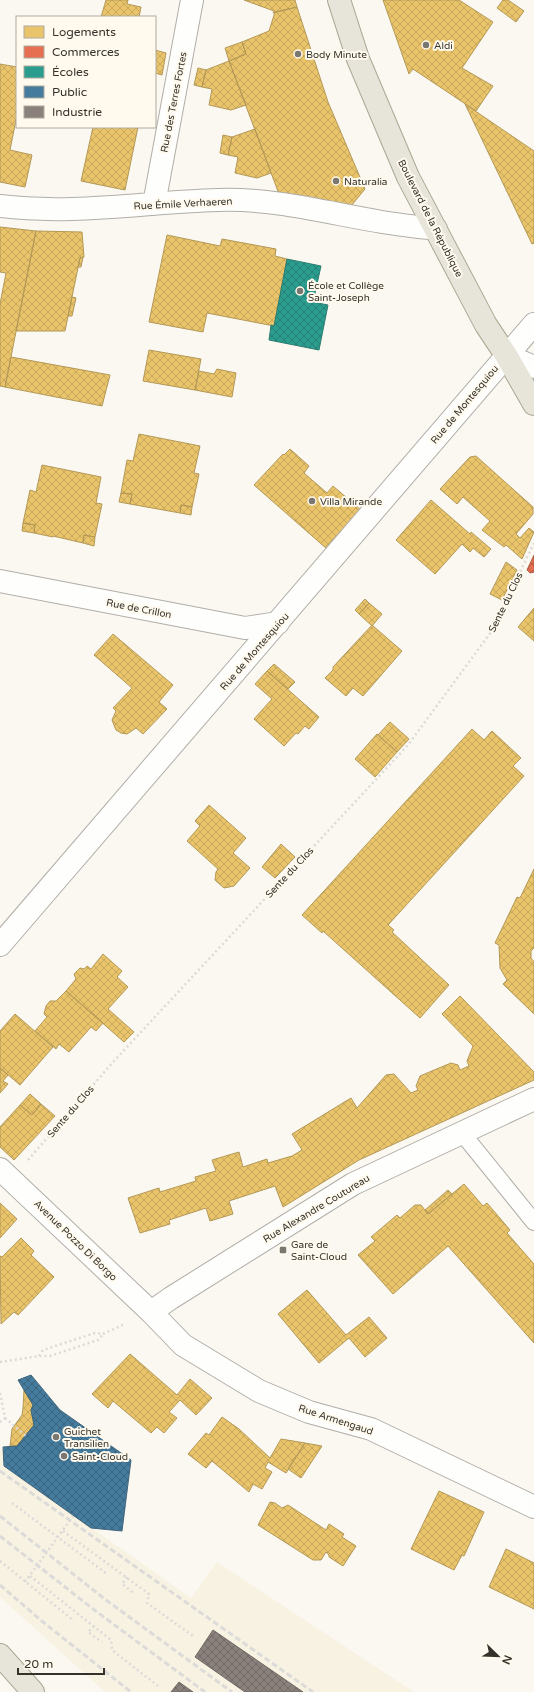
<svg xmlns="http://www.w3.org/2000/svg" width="534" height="1692" viewBox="0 0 534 1692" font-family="'Varela Round',sans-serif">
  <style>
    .built { fill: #f8f2e2 }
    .homes { fill: url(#homes-cross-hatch); stroke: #b39857 }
    .shops { fill: url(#shops-cross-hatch); stroke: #b25d46 }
    .schools { fill: url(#schools-cross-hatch); stroke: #2d7d71 }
    .public { fill: url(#public-cross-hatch); stroke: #40657b }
    .industry { fill: url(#industry-cross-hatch); stroke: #706964 }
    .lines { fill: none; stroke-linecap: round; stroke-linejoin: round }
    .lane-casing { stroke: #b1aea8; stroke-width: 18 }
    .street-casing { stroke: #b1aea8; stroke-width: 24 }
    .primary-casing { stroke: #aca792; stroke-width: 24 }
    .path { stroke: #dcdad8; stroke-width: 2.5; stroke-dasharray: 2 3; stroke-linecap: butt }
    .lane { stroke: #fefefd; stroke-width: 16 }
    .street { stroke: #fefefd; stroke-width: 22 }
    .primary { stroke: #e7e4d9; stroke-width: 22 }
    .rail { stroke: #dcdbd9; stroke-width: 3; stroke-dasharray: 6 3; stroke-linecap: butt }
    .path-bridge { stroke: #dcdad8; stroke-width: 2.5; stroke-dasharray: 2 3; stroke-linecap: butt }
    .poi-dot { fill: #7a7771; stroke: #fffaed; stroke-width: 1.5 }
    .labels { text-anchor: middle; stroke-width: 4; stroke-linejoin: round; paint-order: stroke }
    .poi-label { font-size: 10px; fill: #35322c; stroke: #fffaed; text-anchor: start }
    .street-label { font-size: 10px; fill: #35322c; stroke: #fffaed }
  </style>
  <defs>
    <pattern id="homes-cross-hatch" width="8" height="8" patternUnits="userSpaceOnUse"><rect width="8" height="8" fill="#e9c46a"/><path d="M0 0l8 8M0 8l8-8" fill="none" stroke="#c8a95c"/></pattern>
    <pattern id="shops-cross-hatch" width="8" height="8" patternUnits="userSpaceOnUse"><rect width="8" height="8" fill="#e76f51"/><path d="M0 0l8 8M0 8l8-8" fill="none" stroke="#bc5c43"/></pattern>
    <pattern id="schools-cross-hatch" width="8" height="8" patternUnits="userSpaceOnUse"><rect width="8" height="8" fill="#2a9d8f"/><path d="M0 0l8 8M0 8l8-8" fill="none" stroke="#258175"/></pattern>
    <pattern id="public-cross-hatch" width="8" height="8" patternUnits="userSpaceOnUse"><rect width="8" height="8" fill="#457b9d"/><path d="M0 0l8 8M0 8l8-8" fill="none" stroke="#3a6580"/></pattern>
    <pattern id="industry-cross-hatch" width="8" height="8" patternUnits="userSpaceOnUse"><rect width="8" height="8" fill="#8a817c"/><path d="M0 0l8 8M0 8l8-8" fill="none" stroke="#726a66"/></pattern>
  </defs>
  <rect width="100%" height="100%" fill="#fbf8f1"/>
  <!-- built -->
  <path class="built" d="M0 1449 3 1451 4 1466 191 1598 217 1562 414 1692H105L0 1597Z"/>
  <!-- homes -->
  <path class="homes" d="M106 0H128L127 4 141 7 139 17H101Z
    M244 0H295L297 7 273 13 274 11Z
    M383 0H459L493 22 462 68 493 86 476 111 413 69 409 74Z
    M503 0H508L524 11 516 22 497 8Z
    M297 7 328 102 365 189 351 206 279 194 229 61 246 54 242 42 269 31 275 12Z
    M242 42 246 54 229 61 225 48Z
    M155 50 166 53 162 75 155 73Z
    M229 61 246 105 231 110 209 105 212 89 202 87 206 70Z
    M0 64 17 67V115L10 150 32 155 25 187 0 182Z
    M198 68 206 70 202 87 194 85Z
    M465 104 534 151V243L532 244Z
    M93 127H138L125 190 81 181Z
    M255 129 271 173 257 178 235 173 238 157 228 155 232 137Z
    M223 135 232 137 228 155 220 153Z
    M0 227 36 231 5 387 0 386V304L6 273 0 272Z
    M36 231 82 232 84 257 80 258 65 331H16Z
    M167 235 220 246 222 239 276 249 275 256 287 259 274 326 207 313 203 332 149 322Z
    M83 257 81 267H78L80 258Z
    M72 297 76 298 72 316H68Z
    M149 350 201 359 195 390 143 381Z
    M11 357 110 375 102 406 5 387Z
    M217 369 236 373 232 397 195 390 199 371 214 374Z
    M139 434 200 446 194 473 199 474 192 507 181 505 180 513 130 504 132 494 121 493 127 460 133 461Z
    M290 449 309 466 304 473 327 493 333 486 361 510 327 549 254 485 283 454 284 455Z
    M476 456 533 507V514L516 534 520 538 529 528 534 532 522 559 506 545 504 547 482 530 490 521 463 497 457 504 440 489 470 457Z
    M42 465 101 477 96 503 102 504 95 537 84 535 83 543 53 536V537L34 533 35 525 23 523 30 490 36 492Z
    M121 493 132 494 130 504 119 502Z
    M431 500 470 534 471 532 491 549 484 557 473 548 470 552 462 544 435 574 396 540Z
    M181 505 192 507 191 515 180 513Z
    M23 523 35 525 34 533 22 531Z
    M84 535 95 537 94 546 83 543Z
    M506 562 517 570 502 600 490 594Z
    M365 599 369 603 359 614 355 610Z
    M369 603 382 614 372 626 359 614Z
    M534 608V641L518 627Z
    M372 625 402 651 363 696 353 688 346 696 325 678 333 670V667Z
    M113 634 173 685 159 702 167 709 143 734 136 728 127 734 121 733 116 730 112 720 116 711 113 708 132 688 94 655Z
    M274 664 295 682 288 689 267 671Z
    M267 671 319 717 309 729 305 726 298 734 296 733 284 746 254 719 272 699 255 684Z
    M390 722 409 739 397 752 378 735Z
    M472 729 484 740 492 731 521 758 513 766 524 776 388 925 394 930 392 932 449 985 420 1018 323 931 322 933 302 915Z
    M377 734 397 752 375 777 355 759Z
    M209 805 246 838 233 853 250 868 234 886 224 888 215 880 216 872 218 869 187 841 200 826 195 821Z
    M281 844 295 857 275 878 262 867Z
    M534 869V948L531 951V958L534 962V1014L503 984 507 980 500 968 499 945 495 943 517 897 520 898Z
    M103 954 122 971 117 977 128 987 108 1009 134 1032 124 1042 66 991 76 979 74 974 80 968 84 969 87 966 91 969Z
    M66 991 103 1023 96 1031 91 1027 69 1052 59 1044 56 1049 35 1031 47 1017 44 1014 46 1006 50 1001H56Z
    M460 996 534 1072V1080L359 1160 283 1207 275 1186 229 1201 233 1214 210 1221 206 1208 169 1220 170 1224 140 1233 128 1198 159 1188 160 1192 196 1181 195 1177 216 1171 212 1160 239 1152 243 1167 267 1159 268 1163 292 1156 302 1150 292 1134 351 1098 357 1108 386 1075 394 1074 411 1093 418 1090 416 1086 420 1076 451 1063 458 1065 460 1070 469 1066 467 1061 473 1046 442 1014Z
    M15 1014 53 1047 20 1085 0 1068V1031Z
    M0 1068 8 1075 3 1081 8 1084 0 1093Z
    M30 1094 41 1104 32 1115 20 1105Z
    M41 1104 55 1116 14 1160 0 1147V1127L20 1105 32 1115Z
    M464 1184 483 1206 487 1203 510 1230 507 1233 534 1264V1343L448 1246 393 1294 358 1255 375 1241 371 1237 397 1215 400 1218 415 1205H421L428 1214Z
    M448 1190 452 1194 428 1214 425 1210Z
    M0 1203 17 1219 0 1238Z
    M21 1238 34 1251 31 1255 54 1277 18 1315 14 1312 1 1324 0 1256 2 1257Z
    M307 1290 346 1335 369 1317 387 1338 365 1357 349 1338 319 1363 278 1314Z
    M130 1354 177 1395 190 1379 212 1398 196 1415 180 1400 169 1412 177 1418 164 1433 157 1427 151 1433 113 1401 108 1408 92 1394Z
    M24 1390 33 1405 31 1410 34 1425 17 1446H10L12 1429 22 1415 23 1408Z
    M222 1417 239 1429 270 1458 281 1439 305 1443 286 1473 268 1462 265 1468 272 1472 262 1489 253 1484 249 1492 212 1461 206 1468 188 1454 206 1433 209 1435Z
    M305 1443 322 1446 301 1478 288 1469Z
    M439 1491 484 1512 464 1556 462 1555 454 1570 411 1549Z
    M270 1502 275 1503 282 1508 288 1505 326 1530 329 1524 344 1534 342 1537 356 1546 343 1566 329 1557V1555L326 1552 321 1560H313L258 1525Z
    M506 1549 534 1563V1609L489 1587Z"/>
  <!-- shops -->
  <path class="shops" d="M534 555V572L530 573 527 570Z"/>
  <!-- schools -->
  <path class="schools" d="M287 259 321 266 313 302 328 305 319 350 269 340 271 325 274 326Z"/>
  <!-- public -->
  <path class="public" d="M31 1375 60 1410 131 1460 122 1531 91 1528 4 1466 3 1447 17 1446 34 1425 31 1410 33 1405 18 1380Z"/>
  <!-- industry -->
  <path class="industry" d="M213 1630 303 1692H245L195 1657Z
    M179 1682 193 1692H171Z"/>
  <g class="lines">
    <!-- lane casing -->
    <g class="lane-casing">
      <path id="lane" d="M462 1133 534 1222"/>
    </g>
    <!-- street casing -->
    <g class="street-casing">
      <path id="street" d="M154 204 192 0
        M0 206C73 215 145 202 218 200 273 198 328 213 382 222 400 225 418 227 436 229
        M506 355 534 367
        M0 581 245 628 278 623
        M0 945 534 324
        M0 1169 151 1312 183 1345 259 1391 309 1412 371 1429 534 1507
        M151 1312 171 1298 353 1184 534 1099"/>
    </g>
    <!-- primary casing -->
    <g class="primary-casing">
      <path id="primary" d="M339 0 358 59 408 177 486 325 506 355 534 404
        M0 1655 33 1692"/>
    </g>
    <!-- path -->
    <path class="path" d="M28 1160 114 1061 408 745 491 632 534 543
      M39 1356 43 1350 95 1333 103 1334 125 1324
      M0 1362 39 1356H50L98 1340 103 1334
      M0 1393 5 1418 0 1422
      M5 1418 26 1436
      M12 1503 107 1574
      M63 1531 149 1594 147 1603 193 1636
      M0 1561 74 1621
      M30 1576 111 1640 112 1650 158 1686
      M127 1577 122 1584 135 1594
      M94 1626 88 1632 102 1642"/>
    <!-- lane -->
    <use href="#lane" class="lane"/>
    <!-- street -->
    <use href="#street" class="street"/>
    <!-- primary -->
    <use href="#primary" class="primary"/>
    <!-- rail -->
    <path class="rail" d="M0 1471 313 1692
      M0 1516 106 1600 232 1692
      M0 1536 97 1612 205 1692
      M0 1585 43 1622 131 1692"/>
    <!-- path-bridge -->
    <path class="path-bridge" d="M25 1582 73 1516"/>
  </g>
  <!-- markers -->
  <g class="poi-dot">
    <circle cx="426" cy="45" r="4"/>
    <circle cx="298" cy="54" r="4"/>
    <circle cx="336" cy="181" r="4"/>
    <circle cx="300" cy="291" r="4"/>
    <circle cx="312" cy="501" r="4"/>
    <rect x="279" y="1246" width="8" height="8" rx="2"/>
    <circle cx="56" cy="1437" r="4"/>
    <circle cx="64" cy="1456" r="4"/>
  </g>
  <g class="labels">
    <!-- poi labels -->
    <g class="poi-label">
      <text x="434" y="49">Aldi</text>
      <text x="306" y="58">Body Minute</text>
      <text x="344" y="185">Naturalia</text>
      <text x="308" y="289">École et Collège<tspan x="308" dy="12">Saint-Joseph</tspan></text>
      <text x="320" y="505">Villa Mirande</text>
      <text x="291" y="1248">Gare de<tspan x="291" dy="12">Saint-Cloud</tspan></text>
      <text x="64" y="1435">Guichet<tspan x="64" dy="12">Transilien</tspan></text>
      <text x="72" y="1460">Saint-Cloud</text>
    </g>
    <!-- street labels -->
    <g class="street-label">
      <text transform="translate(173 102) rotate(-79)" y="4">Rue des Terres Fortes</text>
      <text transform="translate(183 203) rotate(-3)" y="4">Rue Émile Verhaeren</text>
      <text transform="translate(431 218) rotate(63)" y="4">Boulevard de la République</text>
      <text transform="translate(464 404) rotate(-50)" y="4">Rue de Montesquiou</text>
      <text transform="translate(505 602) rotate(-64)" y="4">Sente du Clos</text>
      <text transform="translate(139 608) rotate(11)" y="4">Rue de Crillon</text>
      <text transform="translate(254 651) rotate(-49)" y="4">Rue de Montesquiou</text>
      <text transform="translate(289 872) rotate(-47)" y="4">Sente du Clos</text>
      <text transform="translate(70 1111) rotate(-49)" y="4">Sente du Clos</text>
      <text transform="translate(316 1208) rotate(-31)" y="4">Rue Alexandre Coutureau</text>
      <text transform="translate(76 1240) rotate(44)" y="4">Avenue Pozzo Di Borgo</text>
      <text transform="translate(336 1419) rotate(18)" y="4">Rue Armengaud</text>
    </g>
  </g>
  <!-- legend -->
  <rect x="16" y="16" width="140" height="112" fill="#fffaed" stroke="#aeaaa0"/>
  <rect x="24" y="26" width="20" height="12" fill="#e9c46a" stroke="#aeaaa0"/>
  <text x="52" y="36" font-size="12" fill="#35322c">Logements</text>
  <rect x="24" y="46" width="20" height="12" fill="#e76f51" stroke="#aeaaa0"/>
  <text x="52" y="56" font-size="12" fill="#35322c">Commerces</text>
  <rect x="24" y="66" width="20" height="12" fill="#2a9d8f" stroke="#aeaaa0"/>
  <text x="52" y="76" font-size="12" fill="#35322c">Écoles</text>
  <rect x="24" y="86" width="20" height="12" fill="#457b9d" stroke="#aeaaa0"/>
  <text x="52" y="96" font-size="12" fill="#35322c">Public</text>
  <rect x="24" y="106" width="20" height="12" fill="#8a817c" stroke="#aeaaa0"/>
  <text x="52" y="116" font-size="12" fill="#35322c">Industrie</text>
  <!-- north arrow -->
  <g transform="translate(498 1656) rotate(113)" stroke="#fffaed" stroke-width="3" paint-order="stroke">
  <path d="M0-3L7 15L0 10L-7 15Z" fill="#35322c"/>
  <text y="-6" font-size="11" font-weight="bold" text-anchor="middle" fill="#35322c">N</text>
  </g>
  <!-- scale -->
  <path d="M18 1668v6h86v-6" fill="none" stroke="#35322c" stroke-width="2"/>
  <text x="24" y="1668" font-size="12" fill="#35322c" stroke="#fffaed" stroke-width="3" paint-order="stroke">20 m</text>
</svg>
